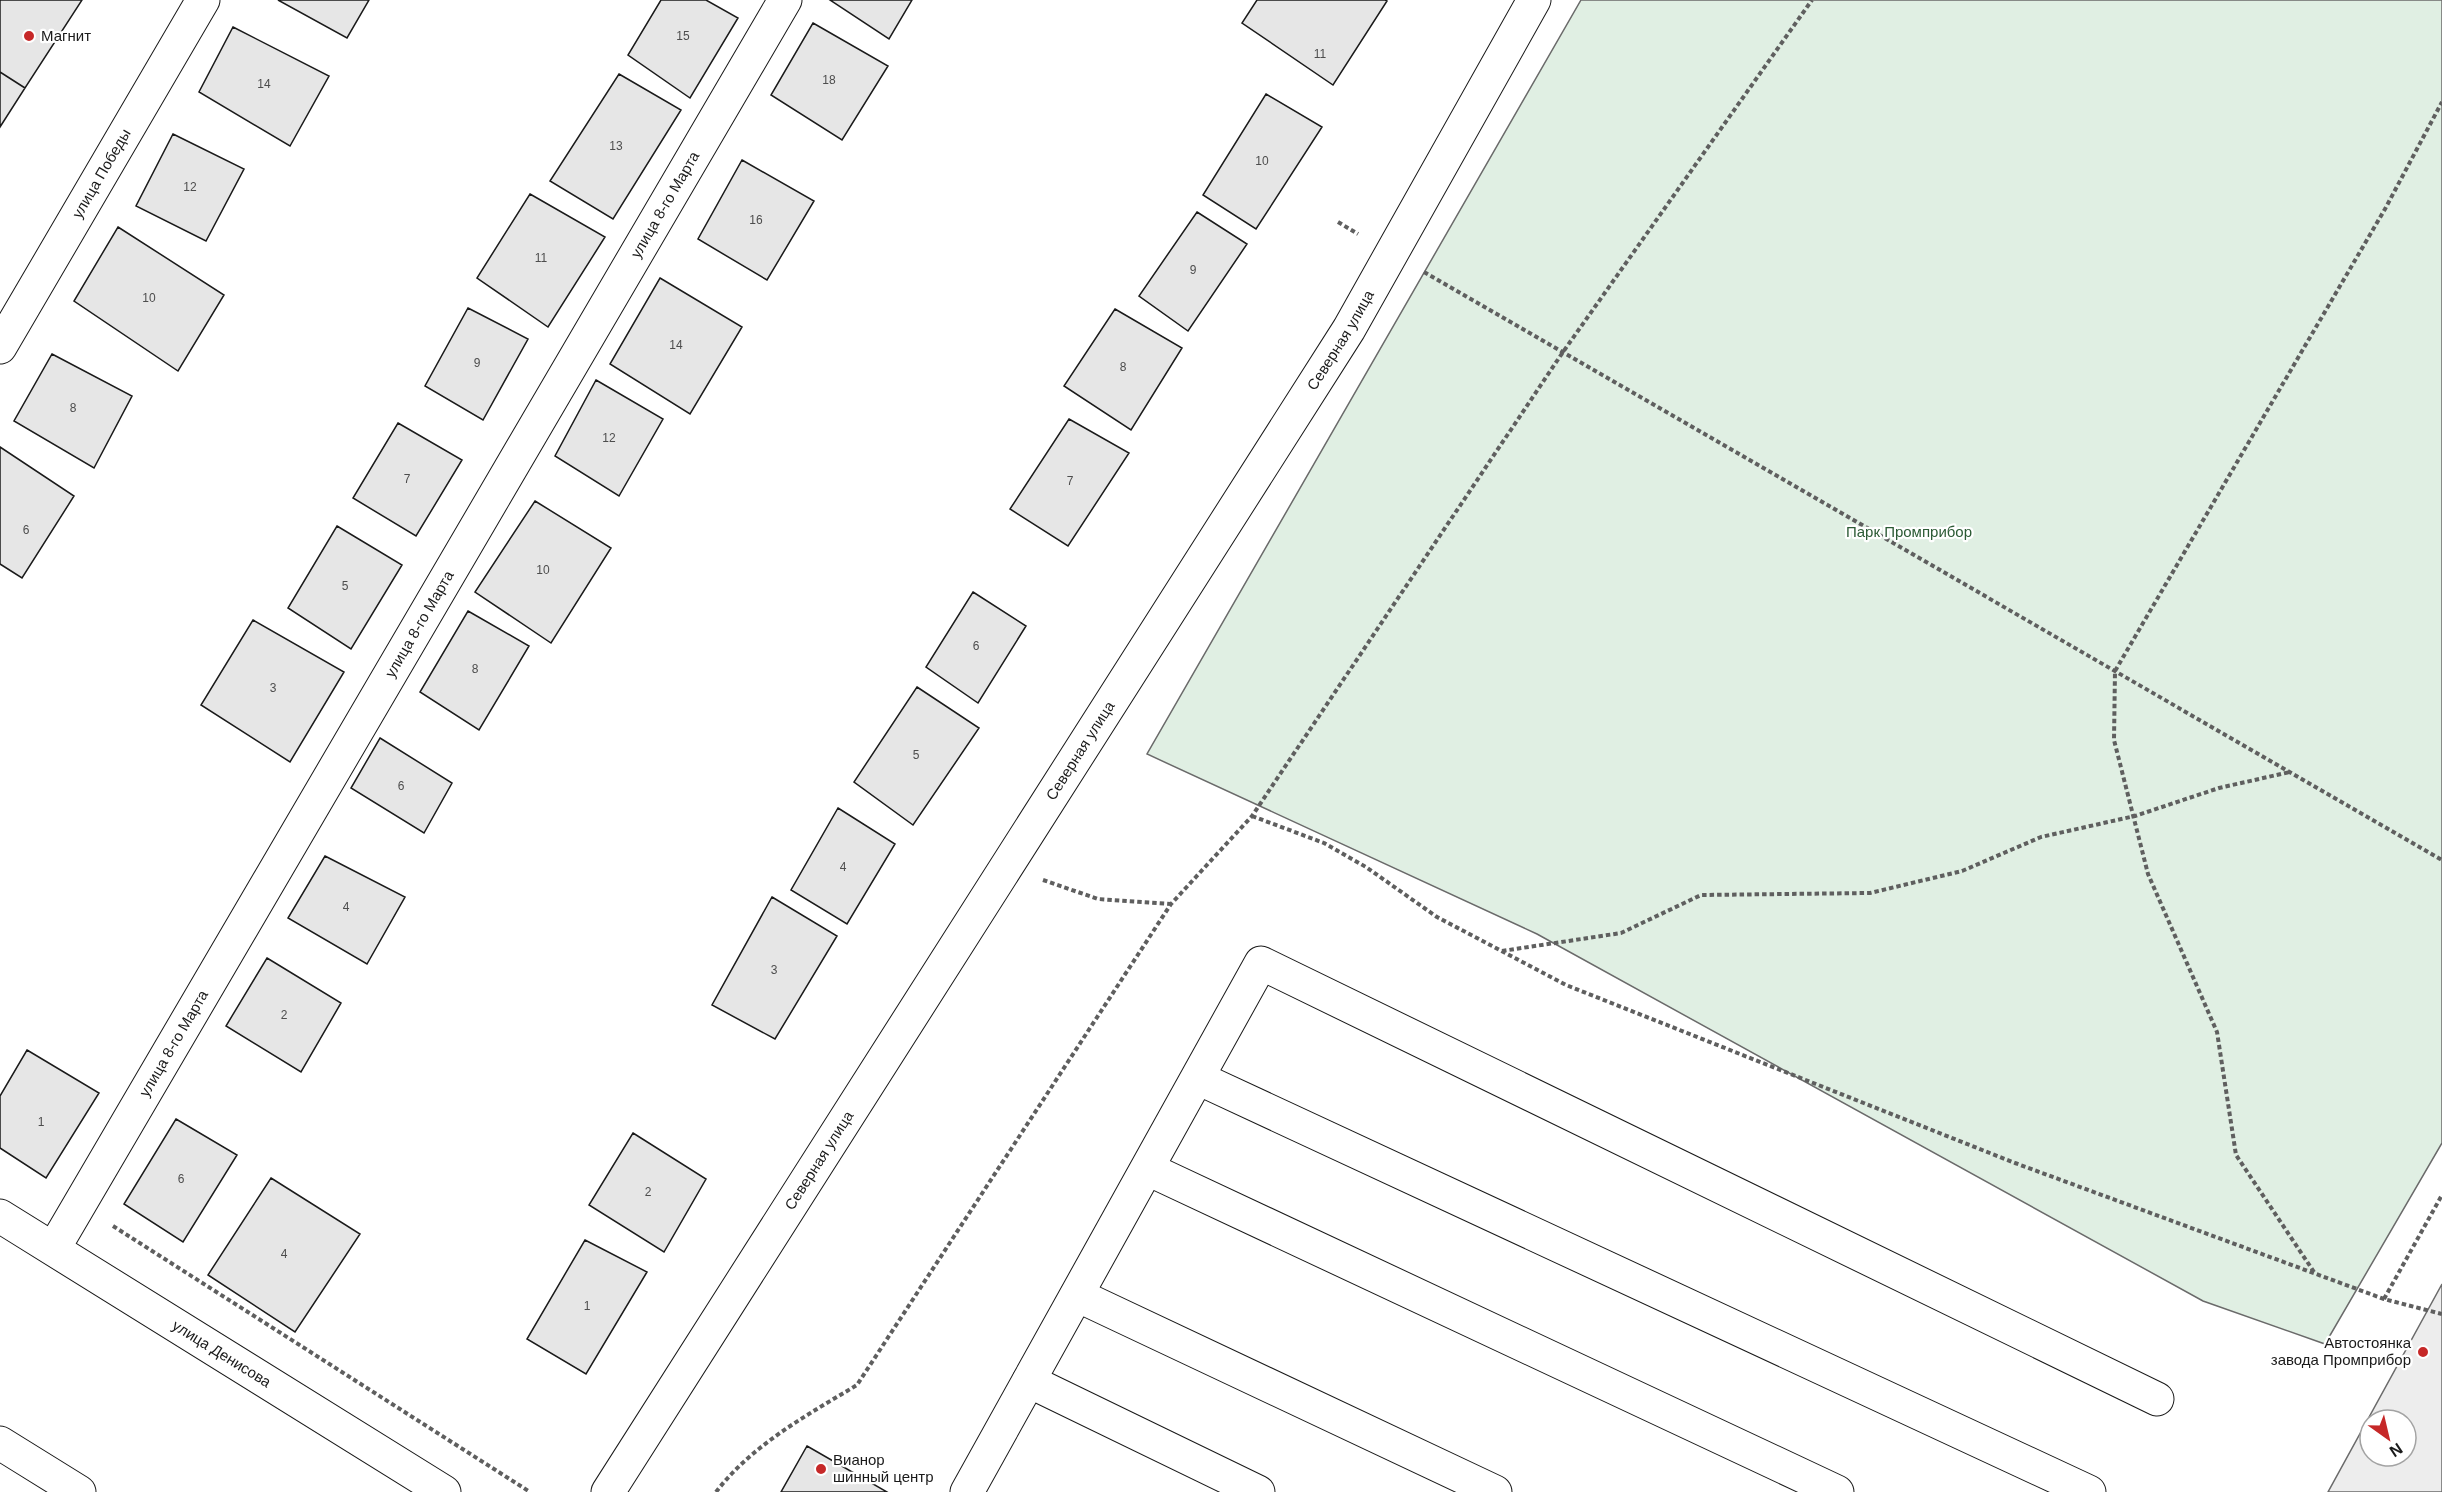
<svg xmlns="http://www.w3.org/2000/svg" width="2442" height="1492" viewBox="0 0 2442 1492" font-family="Arial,sans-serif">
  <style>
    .green { fill: #e0efe3; stroke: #6a6a6a; stroke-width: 1.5 }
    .parking { fill: #ededed; stroke: #6a6a6a; stroke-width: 1.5; fill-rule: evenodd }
    .building { fill: #e6e6e6; stroke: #1a1a1a; stroke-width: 1.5 }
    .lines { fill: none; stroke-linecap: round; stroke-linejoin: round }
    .minor-casing { stroke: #1a1a1a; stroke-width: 35 }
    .path { stroke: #5f5f5f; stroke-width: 4; stroke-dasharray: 4.5 3; stroke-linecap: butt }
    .minor { stroke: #fff; stroke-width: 33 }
    .poi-dot { fill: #c62828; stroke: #fff; stroke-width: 2 }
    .labels { text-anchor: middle; stroke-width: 4.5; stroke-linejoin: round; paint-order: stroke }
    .number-label { font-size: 12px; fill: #4d4d4d }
    .poi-label { font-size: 15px; fill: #1a1a1a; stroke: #fff; text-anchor: start }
    .street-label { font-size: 15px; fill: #1a1a1a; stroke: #fff }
    .park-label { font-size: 15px; fill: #2b5a34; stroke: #fff }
  </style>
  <rect width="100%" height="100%" fill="#fff"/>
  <!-- green -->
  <path class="green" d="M1581 0H2442V1143L2325 1344 2203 1301 1537 934 1147 754Z"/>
  <!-- parking -->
  <path class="parking" d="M2442 1284V1492H2328ZM2370 1420H2406V1456H2370Z"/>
  <!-- building -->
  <path class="building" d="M0 0H82L25 88 0 72Z
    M278 0H369L347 38Z
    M661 0H706L738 18 690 98 628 55Z
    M830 0H912L889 39Z
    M1257 0H1385L1387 1 1333 85 1242 23Z
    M813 23 888 66 842 140 771 95Z
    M233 27 329 76 290 146 199 92Z
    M0 72 25 88 0 127Z
    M619 74 681 110 613 219 550 181Z
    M1266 94 1322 127 1256 229 1203 195Z
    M173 134 244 169 206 241 136 206Z
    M742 160 814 201 767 280 698 239Z
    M530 194 605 237 548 327 477 278Z
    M1197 212 1247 244 1188 331 1139 296Z
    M118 227 224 295 178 371 74 301Z
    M660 278 742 327 690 414 610 364Z
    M468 308 528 339 483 420 425 386Z
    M1115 309 1182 348 1131 430 1064 386Z
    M52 354 132 396 94 468 14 421Z
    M596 380 663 419 619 496 555 456Z
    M1069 419 1129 453 1068 546 1010 509Z
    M398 423 462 460 416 536 353 498Z
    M0 447 74 496 22 578 0 564Z
    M535 501 611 548 551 643 475 592Z
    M337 526 402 565 351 649 288 608Z
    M973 592 1026 626 978 703 926 667Z
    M468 611 529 646 479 730 420 692Z
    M253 620 344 672 290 762 201 705Z
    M917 687 979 728 913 825 854 782Z
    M380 738 452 783 424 833 351 788Z
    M838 808 895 844 847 924 791 890Z
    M325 856 405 897 367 964 288 918Z
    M772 897 837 936 775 1039 712 1005Z
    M267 958 341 1003 301 1072 226 1026Z
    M27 1050 99 1093 46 1178 0 1148V1096Z
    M176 1119 237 1155 183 1242 124 1204Z
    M633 1133 706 1179 664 1252 589 1205Z
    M271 1178 360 1234 295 1332 208 1275Z
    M585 1240 647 1272 586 1374 527 1339Z
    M807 1446 887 1492H781Z"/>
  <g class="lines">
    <!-- minor casing -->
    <g class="minor-casing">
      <g id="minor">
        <path id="s1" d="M0 347 203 0"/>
        <path d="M1198 1078 2089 1492"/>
        <path d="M1148 1169 1837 1492"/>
        <path id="s2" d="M0 1216 444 1492"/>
        <path id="s3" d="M54 1248 785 0"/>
        <path d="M1077 1295 1495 1492"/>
        <path d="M1029 1381 1258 1492"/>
        <path d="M0 1443 79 1492"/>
        <path id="s4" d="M608 1492 1349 329 1534 0"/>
        <path d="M967 1492 1261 963 2157 1399"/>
      </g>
    </g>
    <!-- path -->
    <path class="path" d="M1338 222 1358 234
      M1424 272 2442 860
      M1252 816 1324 843 1366 867 1437 917 1566 985 2015 1163 2384 1299 2442 1314
      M1043 880 1098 899 1171 904
      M1502 951 1621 933 1701 895 1870 893 1962 871 2041 837 2135 816 2219 788 2290 772
      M113 1226 530 1492
      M2314 1272 2236 1155 2217 1032 2148 874 2114 740 2115 671 2385 209 2442 102
      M2384 1299 2442 1195
      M716 1492C752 1445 807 1415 857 1385L1171 904 1252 816 1563 352 1812 0"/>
    <!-- minor -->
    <use href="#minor" class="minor"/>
  </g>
  <!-- markers -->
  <g class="poi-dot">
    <circle cx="29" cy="36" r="6"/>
    <circle cx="2423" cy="1352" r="6"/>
    <circle cx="821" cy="1469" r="6"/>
  </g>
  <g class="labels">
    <!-- number labels -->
    <g class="number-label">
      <text x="683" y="40">15</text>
      <text x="1320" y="58">11</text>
      <text x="829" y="84">18</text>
      <text x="264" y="88">14</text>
      <text x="616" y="150">13</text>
      <text x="1262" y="165">10</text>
      <text x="190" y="191">12</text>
      <text x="756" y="224">16</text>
      <text x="541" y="262">11</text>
      <text x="1193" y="274">9</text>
      <text x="149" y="302">10</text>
      <text x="676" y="349">14</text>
      <text x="477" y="367">9</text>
      <text x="1123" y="371">8</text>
      <text x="73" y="412">8</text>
      <text x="609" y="442">12</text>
      <text x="407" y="483">7</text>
      <text x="1070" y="485">7</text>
      <text x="26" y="534">6</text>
      <text x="543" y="574">10</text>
      <text x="345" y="590">5</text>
      <text x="976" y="650">6</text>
      <text x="475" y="673">8</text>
      <text x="273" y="692">3</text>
      <text x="916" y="759">5</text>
      <text x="401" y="790">6</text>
      <text x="843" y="871">4</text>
      <text x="346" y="911">4</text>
      <text x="774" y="974">3</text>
      <text x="284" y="1019">2</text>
      <text x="41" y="1126">1</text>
      <text x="181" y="1183">6</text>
      <text x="648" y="1196">2</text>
      <text x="284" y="1258">4</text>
      <text x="587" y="1310">1</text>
    </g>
    <!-- poi labels -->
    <g class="poi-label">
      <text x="41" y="41">Магнит</text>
      <text x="2411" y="1348" text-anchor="end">Автостоянка<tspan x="2411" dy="17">завода Промприбор</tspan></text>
      <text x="833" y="1465">Вианор<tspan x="833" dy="17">шинный центр</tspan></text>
    </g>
    <!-- street labels -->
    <g class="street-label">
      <text dy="5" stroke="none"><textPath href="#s1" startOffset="201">улица Победы</textPath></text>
      <text dy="5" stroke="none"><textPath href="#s3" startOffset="1209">улица 8-го Марта</textPath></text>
      <text dy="5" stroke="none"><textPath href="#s4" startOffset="1365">Северная улица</textPath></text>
      <text dy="5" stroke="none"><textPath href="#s3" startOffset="723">улица 8-го Марта</textPath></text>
      <text dy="5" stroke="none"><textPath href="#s4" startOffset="879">Северная улица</textPath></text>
      <text dy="5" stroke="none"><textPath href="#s3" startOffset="237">улица 8-го Марта</textPath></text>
      <text dy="5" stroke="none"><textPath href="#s4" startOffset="393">Северная улица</textPath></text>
      <text dy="5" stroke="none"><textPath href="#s2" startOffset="261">улица Денисова</textPath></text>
    </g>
    <!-- park labels -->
    <g class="park-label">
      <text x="1909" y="537">Парк Промприбор</text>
    </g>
  </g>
  <!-- north arrow -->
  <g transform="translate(2388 1438) rotate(146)"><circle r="28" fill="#ffffff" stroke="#a3a3a3" stroke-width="1.5"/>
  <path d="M0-4.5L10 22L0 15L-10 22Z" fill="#c62828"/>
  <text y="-9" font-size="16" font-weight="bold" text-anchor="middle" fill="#1a1a1a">N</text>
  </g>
</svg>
